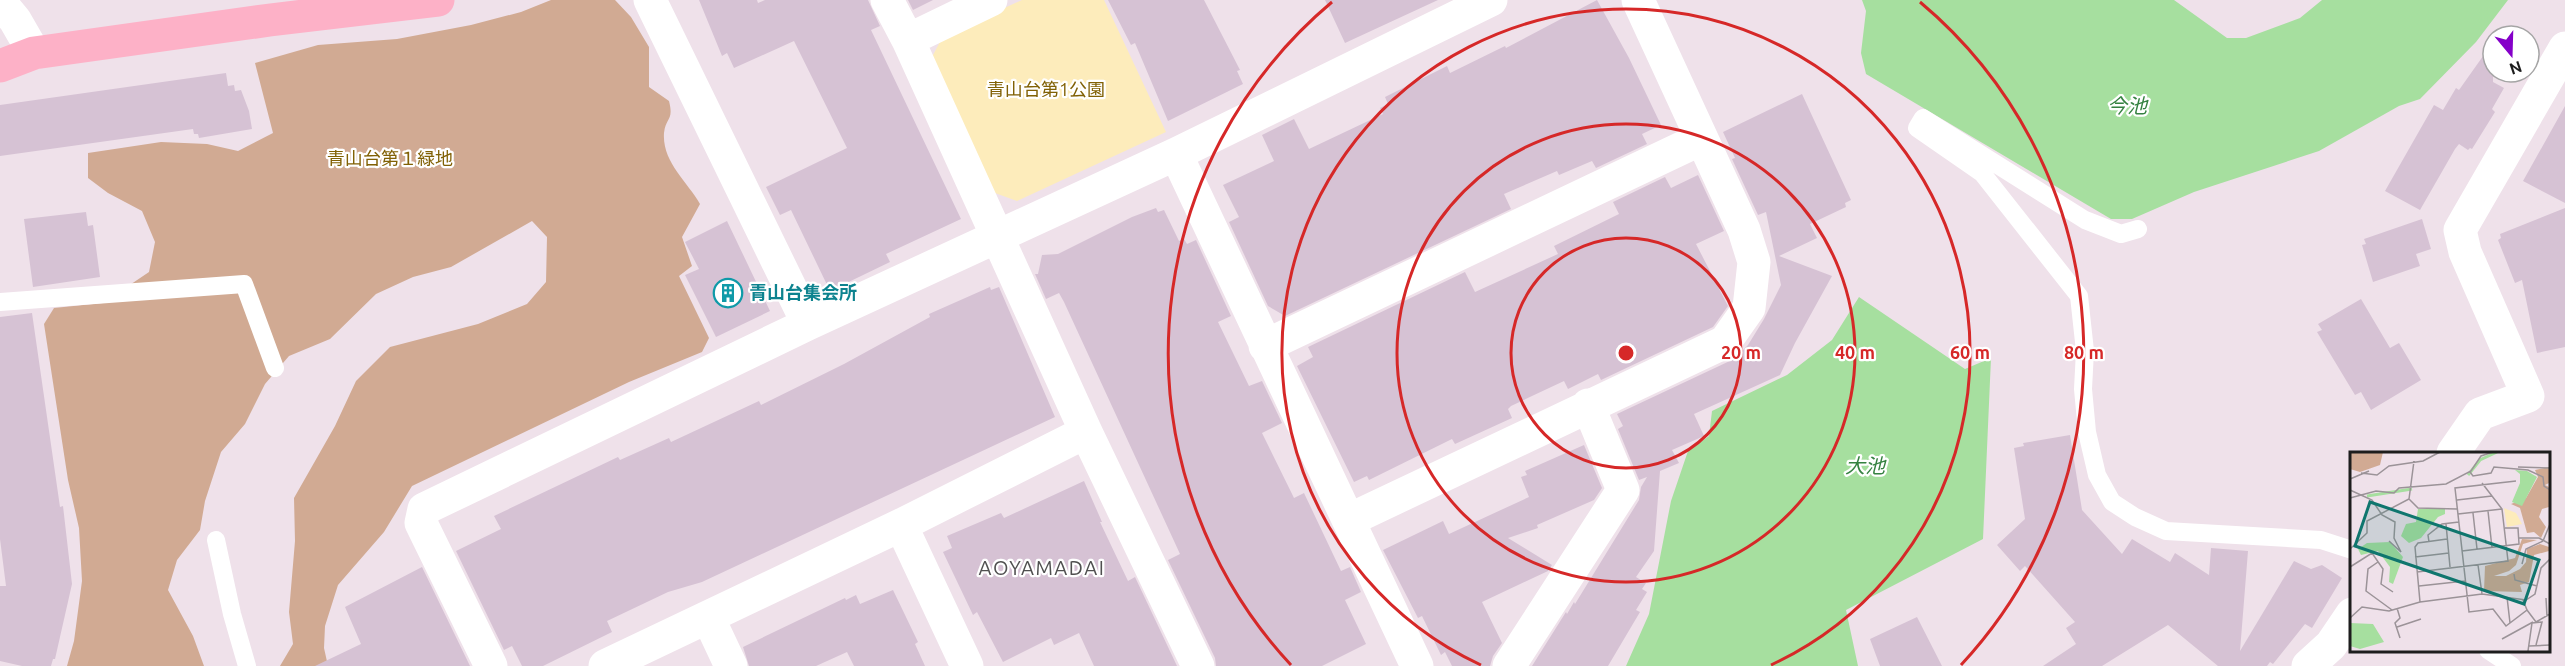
<svg xmlns="http://www.w3.org/2000/svg" width="2565" height="666" viewBox="0 0 2565 666" font-family="Ubuntu,'Noto Sans JP',sans-serif">
  <style>
    .forest { fill: #d1aa93 }
    .park { fill: #fdecbb }
    .water { fill: #a6df9f }
    .building { fill: #d6c2d4 }
    .lines { fill: none; stroke-linecap: round; stroke-linejoin: round }
    .lane { stroke: #fff; stroke-width: 18 }
    .street { stroke: #fff; stroke-width: 33 }
    .secondary { stroke: #fdb1c7; stroke-width: 33 }
    .ring { fill: none; stroke: #d62828; stroke-width: 3 }
    .labels { text-anchor: middle; stroke-width: 4.5; stroke-linejoin: round; paint-order: stroke }
    .park-label { font-size: 18px; fill: #816105; stroke: #fff }
    .culture-label { font-size: 18px; font-weight: bold; fill: #0d838f; stroke: #fff; text-anchor: start }
    .water-label { font-size: 20px; font-style: italic; fill: #358241; stroke: #fff }
    .neighbourhood-label { font-size: 20px; letter-spacing: 1.5px; fill: #505050; stroke: #fff }
    .inset-river { fill: none; stroke: #a6df9f; stroke-width: 3 }
    .inset-road { fill: none; stroke: #9b9398; stroke-width: 1.5 }
    .view { fill: #0f766e; fill-opacity: 0.15; stroke: #0f766e; stroke-width: 3 }
    .inset-edge { fill: none; stroke: #1d1d1d; stroke-width: 3 }
    .centre { fill: #d62828; stroke: #fff; stroke-width: 3 }
    .ring-label { font-size: 18px; text-anchor: middle; font-weight: bold; fill: #d62828; stroke: #fff; stroke-width: 4.5; stroke-linejoin: round; paint-order: stroke }
  </style>
  <rect width="100%" height="100%" fill="#efe1ea"/>
  <!-- forest -->
  <path class="forest" d="M551 0H615L631 17 649 47V87L669 101C674 121 666 117 664 133 662 162 687 181 700 204L682 237 692 266 679 276 709 338 702 352 629 382 412 486 384 532 338 585 325 626 324 648 328 666H280L293 644 289 612 295 541 294 498 335 426 356 381 390 347 478 324 527 304 546 282 547 237 532 221 451 267 413 277 376 294 330 339 289 356 265 384 245 424 221 452 205 501 200 530 177 560 168 590 193 636 204 666H67L74 641 82 581 79 528 68 480 44 324 54 308 103 303 149 272 155 242 142 211 108 193 88 178V153L161 142 207 144 238 151 273 133 255 63 318 45 397 39 471 25 521 12Z"/>
  <!-- park -->
  <path class="park" d="M1022 0H1104L1166 132 1017 201 995 193 932 57 943 36Z"/>
  <!-- water -->
  <path class="water" d="M1862 0H2174L2227 38H2246L2300 18 2322 0H2508L2476 42 2420 99 2399 106 2319 151 2194 192 2132 219H2111L1866 74 1861 53 1866 11Z
    M1859 297 1965 369 1991 358 1983 539 1846 610 1858 666H1626L1649 614 1671 501 1688 451 1709 436 1712 411 1787 375 1832 340Z"/>
  <!-- building -->
  <path class="building" d="M699 0H757L758 3 765 0H868L880 26 871 30 961 219 886 254 890 262 830 291 791 210 780 215 766 187 847 148 794 41 734 68 727 53 722 56Z
    M908 0H933L913 10Z
    M1108 0H1204L1240 70 1237 71 1243 84 1168 121 1135 43 1131 45Z
    M1325 0H1438L1345 43Z
    M1597 0 1629 58 1661 125 1642 134 1647 144 1596 168 1592 161 1559 175 1557 171 1504 194 1511 209 1285 316 1268 306 1229 222 1239 217 1223 185 1274 161 1262 135 1294 119 1309 149 1383 114 1380 108 1388 104 1385 97 1447 66 1450 73 1505 46 1506 48Z
    M2493 42V82L2504 88 2492 109 2495 112 2472 149 2470 148 2468 150 2459 144 2455 149 2420 210 2385 191 2434 105 2443 110 2456 88 2459 90Z
    M226 73 228 86 234 85 235 91 241 90 249 111 252 129 199 138 198 134H194L193 129 0 156V105Z
    M1802 94 1851 200 1845 203 1846 207 1810 224 1817 238 1779 256 1832 276 1795 343 1780 375 1694 414 1704 436 1672 450 1679 463 1660 471 1654 551 1636 577 1646 583 1642 589 1647 592 1636 610 1640 612 1608 666H1532L1566 612 1567 614 1574 602 1575 604 1639 500 1641 487 1647 477 1639 480 1618 429 1623 426 1617 414 1734 359 1748 345 1764 319 1781 285 1766 212 1758 215 1732 159 1735 158 1723 132Z
    M2565 106V203L2523 181Z
    M1698 175 1724 231 1696 244 1728 306 1713 327 1601 380 1598 374 1568 389 1564 381 1511 406 1508 409 1512 418 1455 444 1452 439 1369 480 1367 476 1354 482 1297 366 1313 357 1308 347 1465 272 1475 292 1558 254 1554 246 1619 214 1613 202 1665 177 1671 188Z
    M1156 208 1158 212 1164 210 1179 241 1184 239 1187 244 1196 240 1231 316 1218 322 1249 386 1262 381 1282 423 1262 433 1294 498 1304 493 1341 571 1350 567 1361 592 1345 600 1366 644 1322 666H1216L1215 658 1168 560 1180 554 1064 302 1059 293 1046 299 1035 274H1038L1042 255 1058 254 1132 217Z
    M2565 208V347L2537 353 2522 280 2515 283 2498 240 2501 238 2500 234Z
    M86 212 88 226 93 225 100 277 33 287 24 219Z
    M2422 219 2431 249 2416 254 2420 266 2373 282 2362 245 2366 244 2364 239Z
    M727 221 770 311 716 337 685 275 699 269 685 242Z
    M990 287 991 290 999 287 1055 417 702 582 668 592 607 621 612 632 543 666H522L512 646 504 650 456 551 501 529 494 516 618 457 620 460 669 438 671 442 759 401 761 405 844 364 930 317 929 314Z
    M2361 299 2390 348 2399 343 2421 380 2371 410 2361 392 2355 395 2317 332 2322 330 2318 324Z
    M32 313 60 507 63 506 72 584 55 659H53L51 666H22L0 661V586H6L0 539V317Z
    M2070 435 2082 510 2122 554 2132 539 2170 562 2175 553 2209 575 2211 548 2248 551 2240 651 2294 561 2311 569 2322 565 2342 578 2312 628 2305 624 2273 664 2270 662 2267 666H2218L2168 625 2102 666H2043L2076 644 2066 628 2075 622 2025 566 2020 571 1997 545 2025 519 2014 448 2024 446 2023 443Z
    M1584 445 1602 488 1594 500 1537 525 1538 528 1508 538 1552 565 1548 571 1482 602 1502 643 1493 656 1490 666H1452L1445 652 1441 655 1422 616 1418 618 1383 550 1443 521 1449 534 1529 497 1521 477 1527 475 1525 471Z
    M1084 481 1102 522H1100L1128 581 1135 577 1177 666H1094L1079 633 1054 645 1051 638 1003 662 977 612 973 615 943 552 952 548 947 536 1001 513 1004 518Z
    M422 567 470 666H315L361 644 345 607Z
    M893 590 918 642 915 644 925 666H854L847 652 816 666H749L743 647 845 598 846 600 856 595 860 604Z
    M1917 617 1942 666H1880L1870 639Z"/>
  <g class="lines">
    <!-- lane -->
    <path class="lane" d="M2138 229 2121 234 2085 220 1923 118 1917 128 1982 173 2079 296 2085 351 2083 389 2087 432 2097 475 2112 502 2135 517 2166 531 2321 540 2352 550
      M0 302 244 284 275 368
      M216 540 232 614 247 666
      M2488 650 2512 666"/>
    <!-- street -->
    <path class="street" d="M650 0 808 324
      M887 0 908 40 1086 432 1198 666
      M0 2 15 20 34 53
      M908 40 991 0
      M1176 154 1417 666
      M1265 346 1701 139
      M2453 453 2480 414 2528 396 2465 252 2460 230 2565 48
      M1349 520 1725 342 1749 308 1754 262 1744 230 1638 0
      M901 525 967 666
      M708 617 731 666
      M491 666 421 523 424 509 808 324 1176 154 1491 0
      M605 666 901 525 1086 432
      M1509 666 1623 490 1588 405
      M2308 666 2331 645 2352 614"/>
    <!-- secondary -->
    <path class="secondary" d="M0 66 34 53 270 20 438 0"/>
  </g>
  <!-- distance rings -->
  <g class="ring">
    <circle cx="1626" cy="353" r="115"/>
    <circle cx="1626" cy="353" r="229"/>
    <path d="M1481 665A344 344 0 1 1 1771 665"/>
    <path d="M1291 665A458 458 0 0 1 1332 2M1920 2A458 458 0 0 1 1961 665"/>
  </g>
  <!-- icons -->
  <defs>
    <g id="building-ring" transform="scale(1.5)"><circle r="9.5" fill="#fff" stroke="#0f9aa8" stroke-width="1.5"/><path d="M-4-6H4V6H1V3H-1V6H-4ZM-2.5-4.3h1.7v1.8h-1.7ZM.8-4.3h1.7v1.8H.8ZM-2.5-1h1.7V.8h-1.7ZM.8-1h1.7V.8H.8Z" fill="#0f9aa8"/></g>
  </defs>
  <g fill-rule="evenodd">
    <use href="#building-ring" x="728" y="293"/>
  </g>
  <g class="labels">
    <!-- park labels -->
    <g class="park-label">
      <text x="1046" y="96">青山台第1公園</text>
      <text x="390" y="165">青山台第１緑地</text>
    </g>
    <!-- culture labels -->
    <g class="culture-label">
      <text x="749" y="299">青山台集会所</text>
    </g>
    <!-- water labels -->
    <g class="water-label">
      <text x="2127" y="113">今池</text>
      <text x="1865" y="473">大池</text>
    </g>
    <!-- neighbourhood labels -->
    <g class="neighbourhood-label">
      <text x="1042" y="575">AOYAMADAI</text>
    </g>
  </g>
  <!-- overview -->
  <g transform="translate(2350 452)">
    <rect width="200" height="200" fill="#efe1ea"/>
    <path d="M0 0H33L30 13 10 20 0 17ZM199 15V31L195 33 199 35V55L192 57 189 65 196 75 191 86 184 80 177 81 170 56 161 52 176 46 188 25 185 18ZM172 87 187 88 173 92 166 113 159 119 144 124H156L170 117 176 110 177 97 190 92 199 95V99L184 103 179 130 170 133 172 140 134 139 135 114 165 106Z" fill="#d1aa93"/>
    <path d="M154 56 166 61 172 72 157 75Z" fill="#fdecbb"/>
    <path d="M165 18 177 19 187 25 172 54 162 50 170 31V22ZM68 57H95V62L88 65 71 86 59 91 51 84 56 72 66 70ZM40 90 53 105 43 132 39 130 40 115 28 99 11 103 8 97 17 91ZM0 171 23 172 34 190 10 197 0 194Z" fill="#a6df9f"/>
    <path class="inset-river" d="M118 23 130 8 147 0M17 44 62 37"/>
    <path class="inset-road" d="M168 15 200 16M120 20 123 24 141 21 144 15 178 18 193 25 194 34 200 38M11 21 27 23 39 14 73 9 90 0M0 27 19 19M166 29 105 36 119 160 143 157 156 174 177 158 173 148M0 38 22 48 32 63 45 70 44 86 51 100 39 89M0 46 26 39 44 41 49 36 96 32 121 19 131 4 143 0M59 47 68 56 107 57M107 48 142 44M138 59 142 96M123 61 127 97M108 62 152 57M96 72 100 115M169 86H189L200 92M193 89 200 72M79 90 78 83 92 72 109 70M0 97 17 81V69L59 47 64 9M112 99 169 92 168 76H155M65 105 99 101M28 110 18 117 16 139 42 158M172 112 176 97 193 89M128 113 132 142M0 115 22 101 33 117 31 132 43 140M67 120 158 109 152 57 132 31M164 122 165 128 187 134M69 134 115 129M157 145 160 171M196 146 197 165M70 150 65 95 68 91 97 87M47 156 50 166 45 171 50 186M177 158 186 170 200 162M0 166 12 155 39 159 70 150 132 142 176 148 185 142 191 116 200 107M47 175 71 167M152 187 183 170M179 194 200 193M178 199 182 171 192 170 186 193"/>
    <path class="view" d="M20 50 189 108 174 152 5 94Z"/>
    <rect width="200" height="200" class="inset-edge"/>
  </g>
  <circle cx="1626" cy="353" r="9" class="centre"/>
  <g class="ring-label">
    <text x="1741" y="359">20 m</text>
    <text x="1855" y="359">40 m</text>
    <text x="1970" y="359">60 m</text>
    <text x="2084" y="359">80 m</text>
  </g>
  <!-- north arrow -->
  <g transform="translate(2511 54) rotate(161)"><circle r="28" fill="#ffffff" stroke="#a5a5a5" stroke-width="1.5"/>
  <path d="M0-4.5L10 22L0 15L-10 22Z" fill="#8500c9"/>
  <text y="-9" font-size="16" font-weight="bold" text-anchor="middle" fill="#1d1d1d">N</text>
  </g>
</svg>
